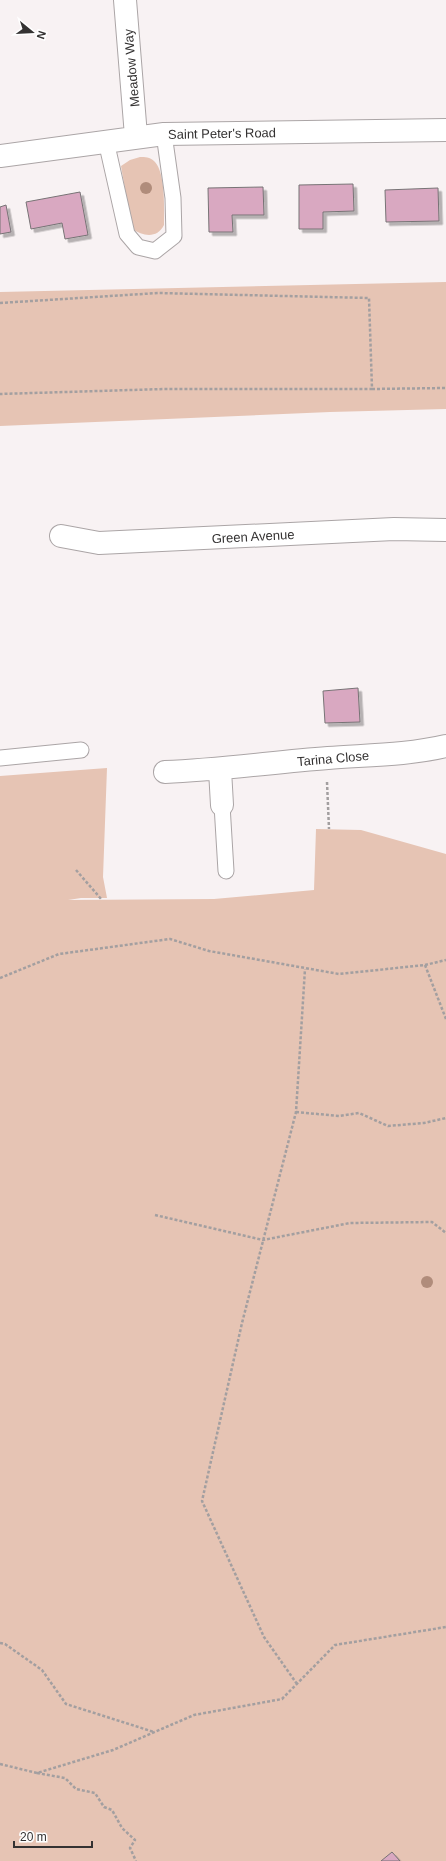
<svg xmlns="http://www.w3.org/2000/svg" width="446" height="1861" viewBox="0 0 446 1861" font-family="Helvetica,sans-serif">
  <style>
    .green { fill: #e6c4b4 }
    .building { fill: #d9a8c1; stroke: #777375; filter: url(#shadow) }
    .lines { fill: none; stroke-linecap: round; stroke-linejoin: round }
    .lane-casing { stroke: #aba5a6; stroke-width: 17 }
    .street-casing { stroke: #aba5a6; stroke-width: 24 }
    .path { stroke: #a39fa0; stroke-width: 2.5; stroke-dasharray: 3 2; stroke-linecap: butt }
    .lane { stroke: #fff; stroke-width: 15 }
    .street { stroke: #fff; stroke-width: 22 }
    .tree { fill: #b08c7b }
    .labels { text-anchor: middle; stroke-width: 3.5; stroke-linejoin: round; paint-order: stroke }
    .street-label { font-size: 13px; fill: #343232; stroke: #fff }
  </style>
  <defs>
    <filter id="shadow"><feDropShadow dx="3.5" dy="3.5" stdDeviation="0" flood-color="#0004"/></filter>
  </defs>
  <rect width="100%" height="100%" fill="#f8f2f3"/>
  <!-- green -->
  <path class="green" d="M140 157C145 157 150 157 154 161 166 172 164 210 164 225 157 239 143 236 132 229L121 166 130 160Z
    M446 282V409L330 412 0 426V292Z
    M107 768 103 877 107 898H81L68 900 214 899 314 890 316 829 361 830 446 854V1861H0V776Z"/>
  <!-- building -->
  <path class="building" d="M353 184 354 211 323 212V229H299V185Z
    M263 187 264 215H232L233 232H209L208 188Z
    M438 188 439 221 386 222 385 190Z
    M80 192 88 235 65 239 62 223 31 229 26 202Z
    M6 205 11 232 0 234V207Z
    M358 688 360 722 325 723 323 691Z
    M392 1852 400 1861H381Z"/>
  <g class="lines">
    <!-- lane casing -->
    <g class="lane-casing">
      <path id="lane" d="M106 141 127 234 138 247 155 251 174 236 173 198 164 134
        M0 758 81 750
        M222 805 226 871"/>
    </g>
    <!-- street casing -->
    <g class="street-casing">
      <path id="street" d="M125 0 136 136
        M0 156 164 134 446 130
        M61 536 99 543 394 529 446 530
        M220 770 222 805
        M165 772C220 770 274 762 328 758 368 755 408 755 446 746"/>
    </g>
    <!-- path -->
    <path class="path" d="M0 303 158 293 369 298 372 389H164L0 394
      M372 389 446 388
      M327 782 329 829
      M76 870 102 900
      M425 965 446 1019
      M0 978 59 954 170 939 209 951 339 974 425 965 446 960
      M296 1112 339 1116 359 1113 388 1126 424 1123 446 1118
      M155 1215 263 1240 350 1223 432 1222 446 1233
      M0 1643 5 1644 42 1670 66 1704 154 1732
      M297 1684 264 1637 202 1501 242 1323 296 1112 305 969
      M0 1764 37 1773 113 1750 194 1715 282 1699 335 1645 446 1627
      M37 1773 65 1778 76 1789 95 1793 104 1807 112 1810 122 1828 135 1840 130 1848 136 1861"/>
    <!-- lane -->
    <use href="#lane" class="lane"/>
    <!-- street -->
    <use href="#street" class="street"/>
  </g>
  <!-- trees -->
  <g class="tree">
    <circle cx="146" cy="188" r="6"/>
    <circle cx="427" cy="1282" r="6"/>
  </g>
  <g class="labels">
    <!-- street labels -->
    <g class="street-label">
      <text transform="translate(131 68) rotate(-95)" y="5">Meadow Way</text>
      <text transform="translate(222 133) rotate(-1)" y="5">Saint Peter's Road</text>
      <text transform="translate(253 536) rotate(-3)" y="5">Green Avenue</text>
      <text transform="translate(333 758) rotate(-5)" y="5">Tarina Close</text>
    </g>
  </g>
  <!-- north arrow -->
  <g transform="translate(32 32) rotate(108)" stroke="#ffffff" stroke-width="3" paint-order="stroke">
  <path d="M0-3L7 15L0 10L-7 15Z" fill="#343232"/>
  <text y="-6" font-size="11" font-weight="bold" text-anchor="middle" fill="#343232">N</text>
  </g>
  <!-- scale -->
  <path d="M14 1841v6h78v-6" fill="none" stroke="#343232" stroke-width="2"/>
  <text x="20" y="1841" font-size="12" fill="#343232" stroke="#ffffff" stroke-width="3" paint-order="stroke">20 m</text>
</svg>
